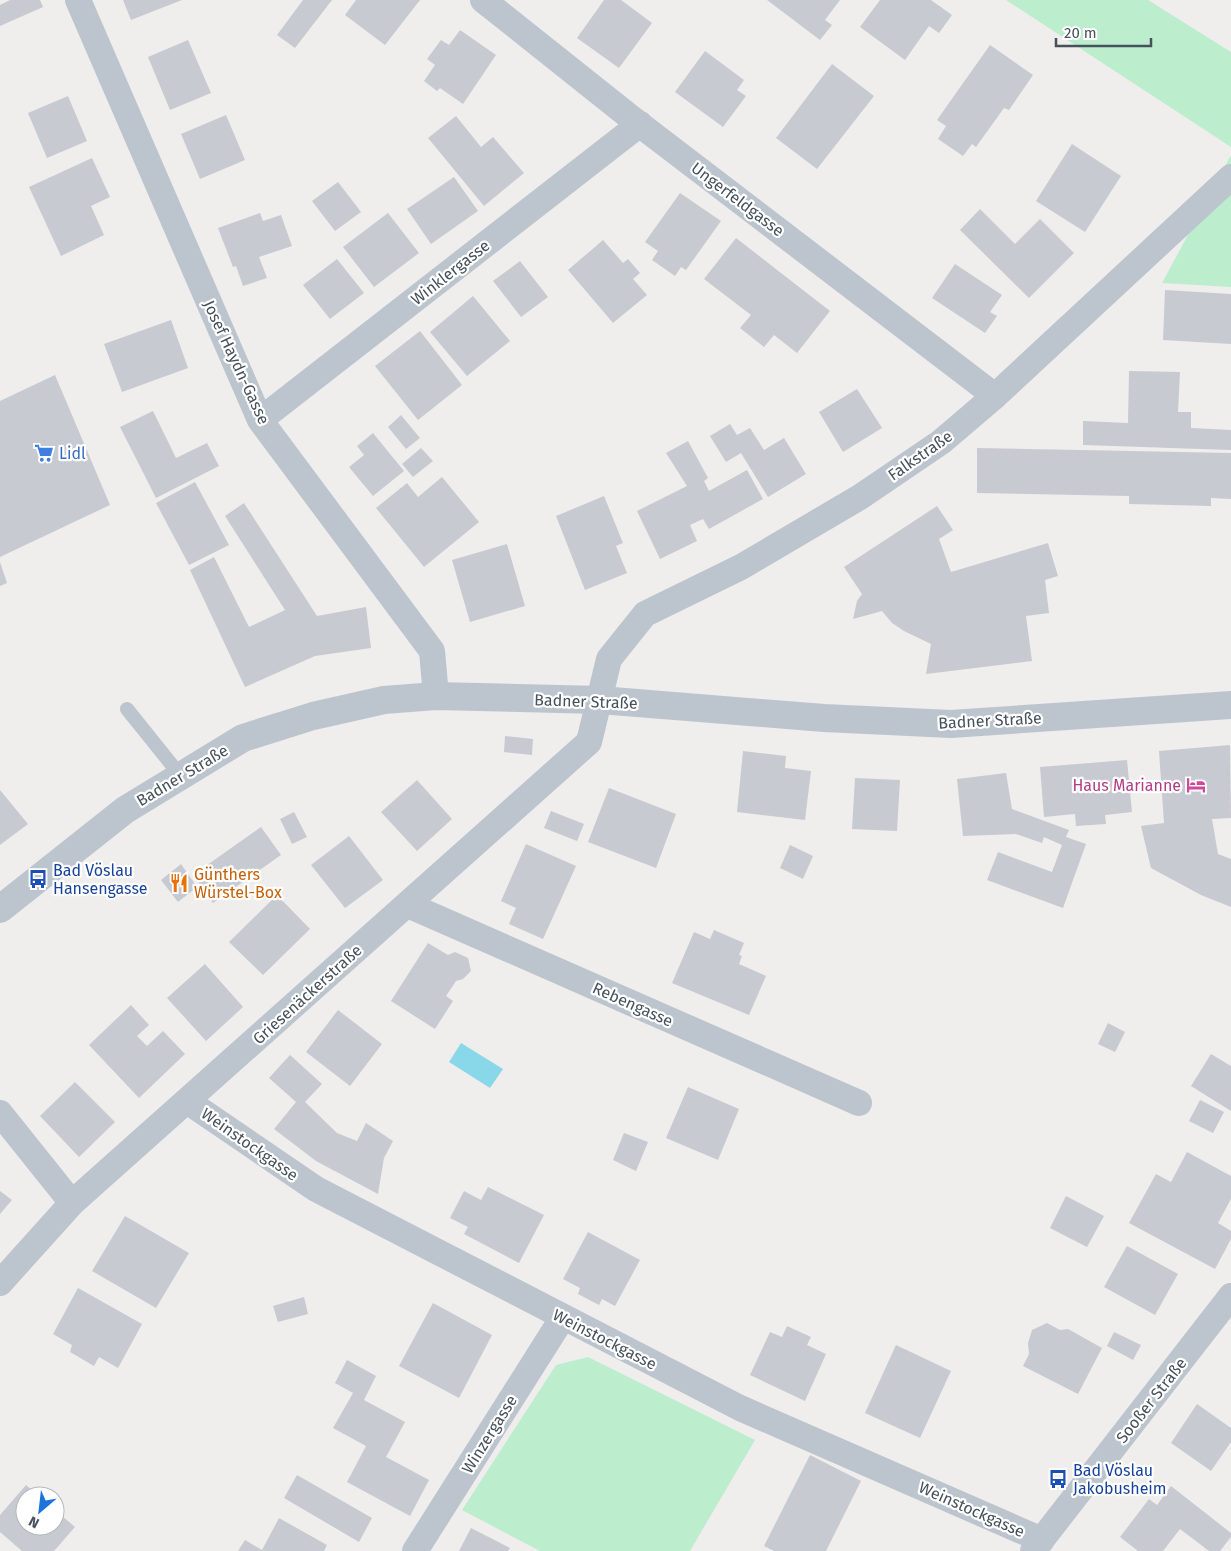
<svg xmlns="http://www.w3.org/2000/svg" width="1231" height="1551" viewBox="0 0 1231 1551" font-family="'Fira Sans',sans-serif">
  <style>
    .green { fill: #bceece }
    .water { fill: #89d8ea }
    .building { fill: #c7cad0 }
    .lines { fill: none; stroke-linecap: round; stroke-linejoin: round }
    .service { stroke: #bcc5cd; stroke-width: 14 }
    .minor { stroke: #bcc5cd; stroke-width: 26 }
    .tertiary { stroke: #bcc5cd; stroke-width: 28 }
    .labels { text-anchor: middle; stroke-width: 4.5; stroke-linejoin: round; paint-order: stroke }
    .street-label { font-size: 16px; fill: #46515b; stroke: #fff }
    .shop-label { font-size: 16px; fill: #366cbe; stroke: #fff; text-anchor: start }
    .hotel-label { font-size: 16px; fill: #b23c85; stroke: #fff; text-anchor: end }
    .transit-label { font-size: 16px; fill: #164399; stroke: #fff; text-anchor: start }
    .food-label { font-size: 16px; fill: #c56008; stroke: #fff; text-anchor: start }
  </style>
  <rect width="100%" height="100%" fill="#f0eded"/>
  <!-- green -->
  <path class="green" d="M1006 0H1148L1231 52V147Z
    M1231 155V287L1162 283Z
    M588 1357 755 1440 690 1551H540L462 1510 556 1365Z"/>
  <!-- water -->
  <path class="water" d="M461 1043 503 1069 490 1088 449 1062Z"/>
  <!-- building -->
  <path class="building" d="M10 0H40L43 7 0 26V5Z
    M123 0H182L131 20Z
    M303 0H332L295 48 277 35Z
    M356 0H420L385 45 345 15Z
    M604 0H621L652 23 619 68 577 38Z
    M767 0H840L825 20 832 25 820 40Z
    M880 0H931L952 15 939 33 929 26 905 60 860 27Z
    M460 30 496 55 463 104 440 88 437 91 424 81 435 65 427 59 441 40 449 45Z
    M188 40 211 93 170 110 148 57Z
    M990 45 1033 75 1009 110 1004 108 976 147 972 144 963 156 938 139 946 126 937 120Z
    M705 51 744 80 737 90 746 96 723 127 675 92Z
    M832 64 874 96 817 169 776 138Z
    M68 96 87 141 47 158 28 113Z
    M226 115 245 160 200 179 181 134Z
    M456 116 481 147 493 137 524 173 484 206 428 138Z
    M1072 144 1121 176 1085 232 1036 201Z
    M92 158 110 197 91 206 104 235 61 256 29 187Z
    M454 177 478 211 431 244 407 209Z
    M338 182 361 212 335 231 312 201Z
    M680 193 721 221 686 270 681 267 675 276 652 260 658 251 645 242Z
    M980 209 1015 244 1040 219 1074 253 1029 298 960 230Z
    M260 213 263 221 281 215 292 246 259 257 267 278 243 286 236 266 233 267 218 228Z
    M388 213 419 253 374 287 343 247Z
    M736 238 830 311 797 353 774 335 764 347 740 328 751 315 704 279Z
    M603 240 623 263 628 259 640 273 633 279 647 295 613 323 568 270Z
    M337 259 364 293 330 319 303 285Z
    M520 261 548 297 521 317 493 281Z
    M955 264 1002 295 990 312 997 316 985 333 932 298Z
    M1165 290 1231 294V344L1163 340Z
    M473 296 510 341 467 376 430 332Z
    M171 320 188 368 122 392 104 344Z
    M420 331 462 385 418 420 375 366Z
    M1129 371 1180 372 1178 412H1191V428L1231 430V450L1083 445V421L1128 423Z
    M55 375 110 505 0 557V401Z
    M857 389 882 428 843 452 819 412Z
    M153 411 176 458 207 443 219 466 156 498 120 427Z
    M401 415 420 438 406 449 388 427Z
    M730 424 737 435 750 428 764 450 784 438 806 474 768 497 741 453 726 462 710 436Z
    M373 433 404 471 373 496 349 467 364 455 357 446Z
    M688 441 708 478 704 481 709 491 747 470 763 499 709 529 703 519 690 525 697 541 660 559 637 511 687 486 666 453Z
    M421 448 433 461 413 477 402 464Z
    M977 448 1231 453V499L1211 498V506L1129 504V496L977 493Z
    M442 477 479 522 424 567 376 508 407 483 418 497Z
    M195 482 229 545 189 565 156 503Z
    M604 496 623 543 616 546 627 573 585 590 556 516Z
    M244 503 317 616 366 607 371 648 315 656 245 687 190 570 214 557 249 627 285 610 225 516Z
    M937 506 953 530 939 539 951 572 1048 543 1058 576 1045 580 1049 613 1026 616 1032 661 926 674 931 644 904 631 892 623 882 611 853 619 857 601 862 594 844 567Z
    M507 544 525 606 470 622 452 560Z
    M0 562 7 583 0 586Z
    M505 736 533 739 532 755 504 752Z
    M1230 745 1231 818 1212 819 1218 854 1231 859V907L1201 895 1151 868 1141 826 1164 823 1159 751Z
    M743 751 786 756 785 768 811 771 805 820 737 812Z
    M1127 760 1132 812 1105 815 1106 824 1076 826 1075 814 1044 817 1040 767Z
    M1006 773 1012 809 1069 830 1066 837 1086 844 1063 908 987 880 998 852 1052 872 1062 845 1044 837 1042 843 1016 834 963 836 957 779Z
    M855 778 900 780 897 831 852 829Z
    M417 780 452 819 417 851 381 812Z
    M609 788 676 814 656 868 588 842Z
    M0 790 28 824 0 845Z
    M551 811 584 824 577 841 544 828Z
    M294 812 307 837 292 844 280 819Z
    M261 827 281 855 213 903 193 875Z
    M349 836 383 880 345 908 311 865Z
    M526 844 576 866 543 939 509 924 516 908 501 901Z
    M790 845 813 856 803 879 780 868Z
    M181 864 197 887 178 902 161 880Z
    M277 895 310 929 263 975 229 942Z
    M714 930 744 943 739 955 742 956 739 964 766 976 749 1015 672 983 694 932 710 939Z
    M428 943 448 955 455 952 468 958 471 971 463 979 456 981 446 996 453 1001 435 1029 391 1001Z
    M205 964 243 1007 206 1041 167 998Z
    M131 1005 149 1025 137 1036 147 1046 163 1031 185 1054 139 1098 89 1045Z
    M338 1010 382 1044 350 1086 306 1052Z
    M1108 1023 1125 1032 1115 1052 1098 1044Z
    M1211 1054 1231 1066V1111L1191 1086Z
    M290 1055 322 1084 305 1102 337 1133 357 1141 366 1123 393 1141 384 1158 378 1194 316 1161 274 1129 296 1102 269 1078Z
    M75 1082 115 1122 79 1157 40 1116Z
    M688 1087 739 1109 718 1160 666 1138Z
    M1200 1100 1224 1112 1213 1133 1189 1121Z
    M624 1133 648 1142 636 1171 613 1160Z
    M1187 1152 1231 1176V1199L1218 1223 1231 1231V1239L1215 1269 1129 1223 1156 1174 1171 1182Z
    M488 1187 544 1215 519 1263 464 1234 468 1227 450 1218 464 1191 481 1200Z
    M0 1191 12 1200 0 1214Z
    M1066 1196 1104 1216 1087 1247 1050 1228Z
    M125 1216 189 1253 156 1308 92 1271Z
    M588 1232 640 1260 615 1306 602 1299 599 1305 578 1294 580 1288 563 1279Z
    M1127 1246 1178 1274 1155 1315 1104 1287Z
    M78 1288 142 1324 118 1368 99 1357 94 1366 70 1352 72 1345 53 1334Z
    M304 1297 308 1314 278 1322 273 1306Z
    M433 1303 492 1335 459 1398 399 1366Z
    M1047 1323 1060 1330 1068 1329 1102 1348 1078 1394 1023 1366 1029 1354 1028 1343 1032 1330Z
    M787 1326 811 1337 807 1345 826 1354 805 1401 750 1375 770 1332 782 1337Z
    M1114 1332 1141 1345 1133 1360 1107 1346Z
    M896 1345 951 1371 920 1438 865 1413Z
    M347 1360 376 1376 364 1400 405 1422 386 1457 429 1480 410 1516 347 1482 366 1446 333 1428 353 1393 335 1383Z
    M1197 1404 1231 1428V1442L1211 1471 1171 1443Z
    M810 1455 861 1481 826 1551H774L764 1546Z
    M297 1475 372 1518 359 1542 284 1498Z
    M26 1485 39 1496H25V1526H55V1510L75 1527 54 1551H22L0 1532V1515Z
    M1171 1486 1231 1533V1537L1220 1551H1209L1180 1529 1163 1551H1138L1120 1537 1149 1499 1157 1505Z
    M279 1518 327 1545 324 1551H238L245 1540 262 1550Z
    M471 1528 510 1548 508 1551H459Z"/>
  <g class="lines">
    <!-- service -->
    <path class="service" d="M127 709 180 775"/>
    <!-- minor -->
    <path class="minor" d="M78 0 260 420 432 651 436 696
      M483 0 630 117 995 396
      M260 420 640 124
      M408 905 859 1103
      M187 1101 316 1189 740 1408 1042 1540
      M0 1113 72 1203
      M0 1283 72 1203 589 742 609 659 645 614 741 567 860 497 941 442 995 396 1231 177
      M415 1551 563 1317
      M1033 1551 1231 1296"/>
    <!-- tertiary -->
    <path class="tertiary" d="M0 909 125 810 243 738 313 716 384 700 436 696 600 700 824 718 951 724 1231 705"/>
  </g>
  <!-- icons -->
  <defs>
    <g id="supermarket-bare" transform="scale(1.5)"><path d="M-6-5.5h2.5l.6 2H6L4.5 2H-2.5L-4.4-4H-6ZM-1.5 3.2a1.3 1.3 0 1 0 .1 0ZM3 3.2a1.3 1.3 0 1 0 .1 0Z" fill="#3f7fe0" stroke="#fff" stroke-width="2.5" paint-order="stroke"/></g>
    <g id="hotel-bare" transform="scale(1.5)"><path d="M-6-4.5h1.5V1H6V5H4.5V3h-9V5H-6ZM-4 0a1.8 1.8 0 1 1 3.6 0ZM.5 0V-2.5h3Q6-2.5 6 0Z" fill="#d1479c" stroke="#fff" stroke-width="2.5" paint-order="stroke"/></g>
    <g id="bus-bare" transform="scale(1.5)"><path d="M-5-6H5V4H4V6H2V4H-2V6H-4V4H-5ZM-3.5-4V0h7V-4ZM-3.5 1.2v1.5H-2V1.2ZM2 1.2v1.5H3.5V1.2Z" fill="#1a4fb4" stroke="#fff" stroke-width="2.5" paint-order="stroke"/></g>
    <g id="restaurant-bare" transform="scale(1.5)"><path d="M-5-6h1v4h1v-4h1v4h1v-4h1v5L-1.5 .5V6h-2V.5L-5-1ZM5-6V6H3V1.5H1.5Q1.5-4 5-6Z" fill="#e8710a" stroke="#fff" stroke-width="2.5" paint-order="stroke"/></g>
  </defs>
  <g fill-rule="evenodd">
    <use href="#supermarket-bare" x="44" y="453"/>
    <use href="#hotel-bare" x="1196" y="785"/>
    <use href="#bus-bare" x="38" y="879"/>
    <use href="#restaurant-bare" x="179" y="883"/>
    <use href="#bus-bare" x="1058" y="1479"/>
  </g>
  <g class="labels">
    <!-- street labels -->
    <g class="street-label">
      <text transform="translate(738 199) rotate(37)" y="6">Ungerfeldgasse</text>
      <text transform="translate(450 272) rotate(-38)" y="6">Winklergasse</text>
      <text transform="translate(237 362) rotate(65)" y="6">Josef Haydn-Gasse</text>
      <text transform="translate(920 455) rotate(-35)" y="6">Falkstraße</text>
      <text transform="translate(586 701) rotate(2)" y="6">Badner Straße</text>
      <text transform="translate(990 720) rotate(-3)" y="6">Badner Straße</text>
      <text transform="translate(182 775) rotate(-31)" y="6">Badner Straße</text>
      <text transform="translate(307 994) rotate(-42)" y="6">Griesenäckerstraße</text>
      <text transform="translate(633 1004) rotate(24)" y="6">Rebengasse</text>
      <text transform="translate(250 1144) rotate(35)" y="6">Weinstockgasse</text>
      <text transform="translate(605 1339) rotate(27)" y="6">Weinstockgasse</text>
      <text transform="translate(1151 1400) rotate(-52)" y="6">Sooßer Straße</text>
      <text transform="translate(489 1434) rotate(-58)" y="6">Winzergasse</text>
      <text transform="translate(972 1509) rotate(24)" y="6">Weinstockgasse</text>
    </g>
    <!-- shop labels -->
    <g class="shop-label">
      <text x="59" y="459">Lidl</text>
    </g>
    <!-- hotel labels -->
    <g class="hotel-label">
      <text x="1181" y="791">Haus Marianne</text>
    </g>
    <!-- transit labels -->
    <g class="transit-label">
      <text x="53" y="876">Bad Vöslau<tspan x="53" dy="18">Hansengasse</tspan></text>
      <text x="1073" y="1476">Bad Vöslau<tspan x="1073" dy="18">Jakobusheim</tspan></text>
    </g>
    <!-- food labels -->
    <g class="food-label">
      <text x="194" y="880">Günthers<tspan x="194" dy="18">Würstel-Box</tspan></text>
    </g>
  </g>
  <!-- north arrow -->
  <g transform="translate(40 1511) rotate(208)"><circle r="24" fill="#ffffff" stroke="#b5b9bd"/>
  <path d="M0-4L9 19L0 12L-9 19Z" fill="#1c73dc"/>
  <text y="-8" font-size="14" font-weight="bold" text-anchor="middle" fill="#46515b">N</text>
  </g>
  <!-- scale -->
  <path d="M1056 38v8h95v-8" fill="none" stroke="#46515b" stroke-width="2.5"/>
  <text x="1064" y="38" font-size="15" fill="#46515b" stroke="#ffffff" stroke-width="4" paint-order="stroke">20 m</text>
</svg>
